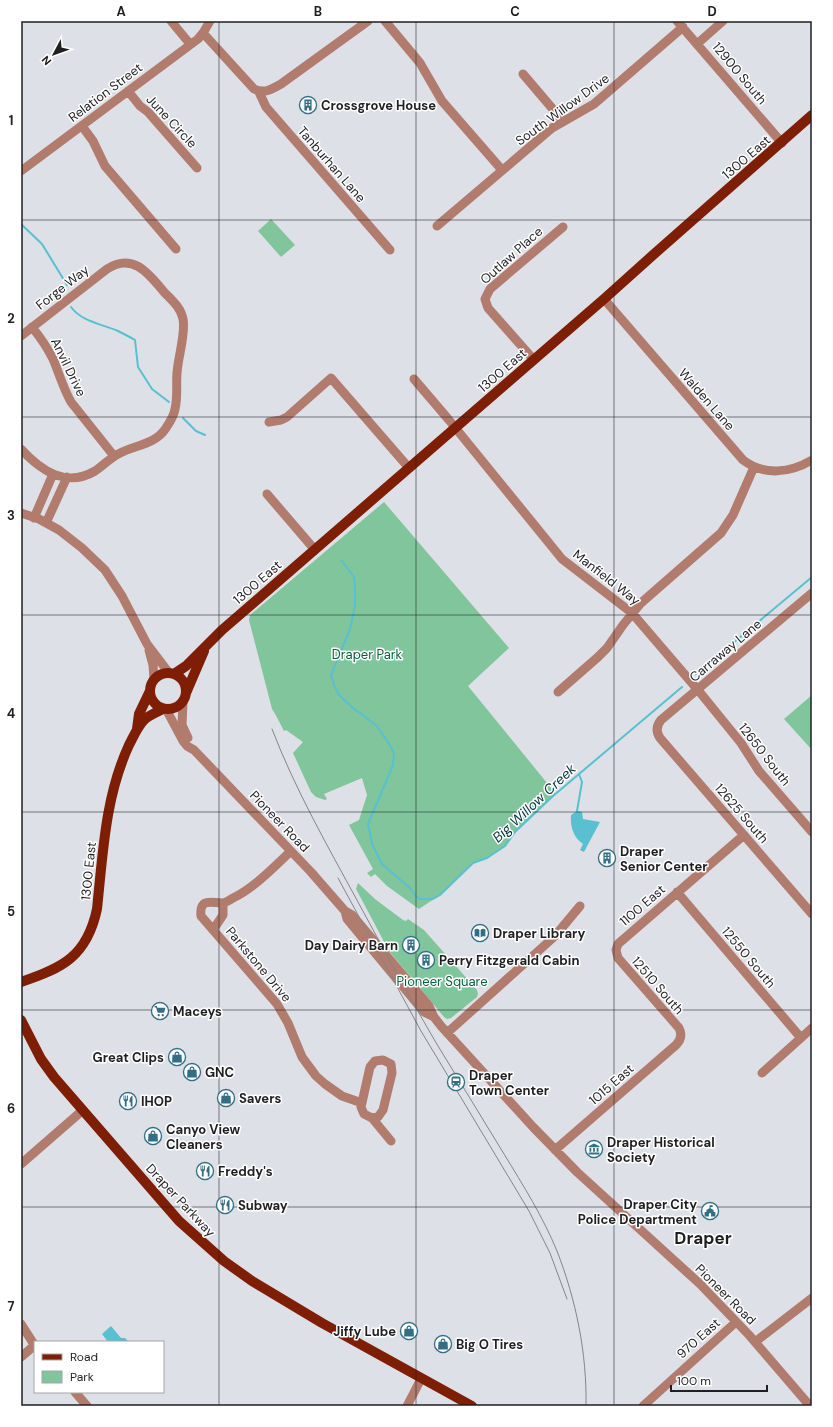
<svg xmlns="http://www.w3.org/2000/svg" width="833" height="1427" viewBox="0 0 833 1427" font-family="'DM Sans',sans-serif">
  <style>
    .green { fill: #80c59b }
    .water { fill: #58c0d0 }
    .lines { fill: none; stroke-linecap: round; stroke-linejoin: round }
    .stream { stroke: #58c0d0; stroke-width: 2 }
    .minor { stroke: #b17b6e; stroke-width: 9 }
    .major { stroke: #7e1e05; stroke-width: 10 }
    .tram { stroke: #84858a; stroke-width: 1 }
    .grid { fill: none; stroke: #1f1f22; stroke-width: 1; stroke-opacity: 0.55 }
    .labels { text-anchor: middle; stroke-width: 3; stroke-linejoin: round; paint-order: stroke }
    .street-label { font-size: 13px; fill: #1f1f22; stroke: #fff }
    .poi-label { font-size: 13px; font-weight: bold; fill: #1f1f22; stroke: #fff; text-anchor: start }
    .park-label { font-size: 13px; fill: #08633b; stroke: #fff }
    .water-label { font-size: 14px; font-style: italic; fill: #00333a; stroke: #fff }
    .district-label { font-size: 17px; font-weight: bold; fill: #1f1f22; stroke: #fff }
    .neatline { fill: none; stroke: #1f1f22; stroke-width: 1.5 }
    .grid-label { font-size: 13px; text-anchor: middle; font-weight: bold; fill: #1f1f22 }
  </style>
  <rect width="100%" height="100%" fill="#dee0e7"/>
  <!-- green -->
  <path class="green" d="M271 219 295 245 281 257 258 231Z
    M384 502 509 648 468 686 556 794 515 832 505 846 487 858 472 863 440 895 419 909 387 886 375 874 371 877 367 873 373 869 349 825 359 820 367 795 362 778 324 794 327 799 325 800 316 797 311 792 293 753 303 742 286 730 284 731C280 724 277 716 272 709L249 620 250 615Z
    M812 695V750L784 719Z
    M358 883 375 899 403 920 406 921 408 919 424 930 477 990 478 994 477 997 451 1018 447 1019 444 1017 389 951 356 889Z"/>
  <!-- water -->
  <path class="water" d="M577 811 582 812 583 819 600 822 584 852 580 850 583 844C573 837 570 826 571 815Z
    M111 1326 121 1338H125L128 1341 108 1342 102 1334Z"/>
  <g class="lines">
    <!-- stream -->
    <path class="stream" d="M21 224 42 244 67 285
      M71 307C82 322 102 324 118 331 124 334 130 337 135 340L138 367 152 389 169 402
      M183 418 196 431 205 435
      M342 561 354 577 355 588V606L350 629 331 675 334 685 339 695 353 708 376 725 388 742 394 753 393 765 368 824 372 844 382 864 410 888 416 896 420 899H433L440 895 473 863 487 858 505 846 515 832 553 796 682 687
      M696 674 812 577
      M577 811 582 782 579 774"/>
    <!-- minor -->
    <path class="minor" d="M171 21 190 44
      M385 21 420 63 442 101 502 170
      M677 21 782 143
      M203 33 254 89C265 94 272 89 281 84L368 21
      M697 44 723 21
      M523 74 563 121
      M128 91 140 106 148 112 197 168
      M259 92 266 107 390 250
      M82 126 93 141 105 166 176 249
      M21 171 198 39 203 33 210 21
      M437 226 552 128 594 104 683 27
      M604 299 743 460C764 476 790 473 812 460
      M32 327C40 337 47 347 53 359 59 373 63 388 71 402L114 456
      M21 336 107 269C133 252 149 274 164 292 172 300 181 308 183 319 186 333 178 357 177 373 176 384 178 398 175 409 174 416 170 422 166 428 153 448 129 444 112 458 106 462 101 467 95 471 66 488 41 471 21 449
      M534 360 488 308 485 299 490 289 563 227
      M414 379 449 420 562 559 632 613 698 690 741 743 759 771 812 832
      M269 422 281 420 287 417 331 378 409 468
      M267 494 315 550
      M21 513 39 519 59 530 82 548 105 570 122 596 147 644 169 673
      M34 518 53 474
      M46 523 67 477
      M812 593 661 720C656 726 656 732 660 738L812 914
      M149 650 153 665 154 680
      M558 692 598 657 607 648 623 625 641 603 721 533 733 515 754 467
      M183 702 182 725 188 738
      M166 709 183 741 187 746 194 750 311 872 345 911 347 919 424 1012 434 1017
      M291 851C274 867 254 888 233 898 230 900 225 903 222 903 212 903 199 897 201 916L277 1004 288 1023 302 1057 316 1076 325 1084 342 1096 362 1103
      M677 892 801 1038
      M345 911 352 915 429 1006 434 1017 441 1026 533 1127 577 1172 700 1284 749 1335 810 1406
      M213 930 223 915V903
      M447 1033 555 936 580 906
      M762 1073 812 1028
      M372 1118 378 1117 383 1110 392 1073 391 1064 383 1060 375 1061 370 1067 361 1107 364 1114 372 1118 391 1141
      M555 1150 676 1045C681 1040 682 1034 679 1028L618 958 616 950 618 944 744 835
      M21 1164 83 1110
      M21 1324 35 1346
      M755 1342 812 1298
      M21 1357 35 1345
      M75 1392 87 1406
      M407 1406 421 1379
      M643 1406 736 1322"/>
    <!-- major -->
    <path class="major" d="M150 691a18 18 0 1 1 36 0a18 18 0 1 1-36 0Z
      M174 674 186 666 222 630 604 299 653 255 812 115
      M186 693 204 651
      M137 729 139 714 150 691
      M21 982C63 968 87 956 97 909 103 853 105 797 129 745 134 736 137 727 145 719 150 715 157 712 163 709
      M21 1020 41 1059 54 1077 179 1221 224 1261 252 1281 322 1323 472 1406"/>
    <!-- tram -->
    <path class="tram" d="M272 729C295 789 327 845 358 902 383 948 408 995 435 1041 458 1079 481 1116 504 1154 523 1185 543 1217 557 1251 576 1300 587 1353 586 1406
      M338 878 421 1031 529 1211 550 1253 567 1299"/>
  </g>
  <!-- grid -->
  <path class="grid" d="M219 21V1406M416 21V1406M614 21V1406M21 220H812M21 417H812M21 615H812M21 812H812M21 1010H812M21 1207H812"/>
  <!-- icons -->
  <defs>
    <g id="building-ring" transform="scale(0.9)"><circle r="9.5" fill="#fff" stroke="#326e85" stroke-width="1.5"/><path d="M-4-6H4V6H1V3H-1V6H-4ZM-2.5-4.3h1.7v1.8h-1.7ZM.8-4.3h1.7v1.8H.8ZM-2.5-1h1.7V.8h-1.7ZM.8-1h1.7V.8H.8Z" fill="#326e85"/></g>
    <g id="library-ring" transform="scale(0.9)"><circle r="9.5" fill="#fff" stroke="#326e85" stroke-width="1.5"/><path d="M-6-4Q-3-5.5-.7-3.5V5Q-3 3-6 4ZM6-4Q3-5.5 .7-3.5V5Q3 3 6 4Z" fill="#326e85"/></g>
    <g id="supermarket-ring" transform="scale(0.9)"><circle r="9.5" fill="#fff" stroke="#326e85" stroke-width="1.5"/><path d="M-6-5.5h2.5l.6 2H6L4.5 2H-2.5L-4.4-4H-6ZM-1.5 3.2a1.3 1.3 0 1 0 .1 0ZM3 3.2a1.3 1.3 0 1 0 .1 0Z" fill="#326e85"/></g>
    <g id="shop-ring" transform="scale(0.9)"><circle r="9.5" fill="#fff" stroke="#326e85" stroke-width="1.5"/><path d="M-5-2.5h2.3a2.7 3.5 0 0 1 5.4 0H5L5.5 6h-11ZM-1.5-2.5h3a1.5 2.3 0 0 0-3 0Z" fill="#326e85"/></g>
    <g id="station-ring" transform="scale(0.9)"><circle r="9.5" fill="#fff" stroke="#326e85" stroke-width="1.5"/><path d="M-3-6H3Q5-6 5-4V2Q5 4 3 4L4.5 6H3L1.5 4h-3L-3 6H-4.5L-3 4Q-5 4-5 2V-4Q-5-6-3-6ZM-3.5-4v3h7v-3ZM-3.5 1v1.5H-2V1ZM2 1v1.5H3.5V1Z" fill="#326e85"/></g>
    <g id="restaurant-ring" transform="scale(0.9)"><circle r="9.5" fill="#fff" stroke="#326e85" stroke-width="1.5"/><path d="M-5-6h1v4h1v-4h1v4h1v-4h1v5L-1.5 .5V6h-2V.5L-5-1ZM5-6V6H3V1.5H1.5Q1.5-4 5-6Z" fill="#326e85"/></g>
    <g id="museum-ring" transform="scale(0.9)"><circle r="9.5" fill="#fff" stroke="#326e85" stroke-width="1.5"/><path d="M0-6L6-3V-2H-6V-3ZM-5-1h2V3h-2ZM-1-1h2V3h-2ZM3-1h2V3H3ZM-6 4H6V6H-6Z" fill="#326e85"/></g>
    <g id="civic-ring" transform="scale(0.9)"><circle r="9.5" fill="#fff" stroke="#326e85" stroke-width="1.5"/><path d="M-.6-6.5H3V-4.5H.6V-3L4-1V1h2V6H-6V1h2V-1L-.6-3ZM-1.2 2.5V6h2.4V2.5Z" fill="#326e85"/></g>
  </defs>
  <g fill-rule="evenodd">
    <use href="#building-ring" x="308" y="105"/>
    <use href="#building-ring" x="607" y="858"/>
    <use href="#library-ring" x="480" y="933"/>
    <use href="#building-ring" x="411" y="945"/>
    <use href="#building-ring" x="426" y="960"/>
    <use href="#supermarket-ring" x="160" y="1011"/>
    <use href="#shop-ring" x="177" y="1057"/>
    <use href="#shop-ring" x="192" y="1072"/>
    <use href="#station-ring" x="456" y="1082"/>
    <use href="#shop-ring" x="226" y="1098"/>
    <use href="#restaurant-ring" x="128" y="1101"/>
    <use href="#shop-ring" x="153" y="1136"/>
    <use href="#museum-ring" x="594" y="1149"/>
    <use href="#restaurant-ring" x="205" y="1171"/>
    <use href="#restaurant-ring" x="225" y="1205"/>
    <use href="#civic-ring" x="710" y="1211"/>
    <use href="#shop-ring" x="409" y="1331"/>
    <use href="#shop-ring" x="443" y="1344"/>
  </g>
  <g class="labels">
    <!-- street labels -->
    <g class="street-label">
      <text transform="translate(740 73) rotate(50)" y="5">12900 South</text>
      <text transform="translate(105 92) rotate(-37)" y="5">Relation Street</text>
      <text transform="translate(562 109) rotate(-36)" y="5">South Willow Drive</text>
      <text transform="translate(172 121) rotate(47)" y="5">June Circle</text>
      <text transform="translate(746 157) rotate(-41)" y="5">1300 East</text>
      <text transform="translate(332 164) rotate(49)" y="5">Tanburhan Lane</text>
      <text transform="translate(511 255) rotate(-42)" y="5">Outlaw Place</text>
      <text transform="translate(62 287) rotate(-38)" y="5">Forge Way</text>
      <text transform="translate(69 367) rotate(64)" y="5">Anvil Drive</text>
      <text transform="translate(502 370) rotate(-41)" y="5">1300 East</text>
      <text transform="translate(707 399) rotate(49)" y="5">Walden Lane</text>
      <text transform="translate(607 577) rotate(38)" y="5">Manfield Way</text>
      <text transform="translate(257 582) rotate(-41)" y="5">1300 East</text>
      <text transform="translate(725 650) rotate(-40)" y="5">Carraway Lane</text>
      <text transform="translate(765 754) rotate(52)" y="5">12650 South</text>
      <text transform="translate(742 813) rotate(49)" y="5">12625 South</text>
      <text transform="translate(280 821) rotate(46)" y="5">Pioneer Road</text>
      <text transform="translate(88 871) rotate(-84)" y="5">1300 East</text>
      <text transform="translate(642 905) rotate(-41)" y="5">1100 East</text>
      <text transform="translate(749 957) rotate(50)" y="5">12550 South</text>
      <text transform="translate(259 964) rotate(50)" y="5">Parkstone Drive</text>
      <text transform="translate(658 985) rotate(49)" y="5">12510 South</text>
      <text transform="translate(611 1084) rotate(-41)" y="5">1015 East</text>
      <text transform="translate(181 1200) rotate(47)" y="5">Draper Parkway</text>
      <text transform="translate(726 1294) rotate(45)" y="5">Pioneer Road</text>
      <text transform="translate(698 1338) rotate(-42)" y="5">970 East</text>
    </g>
    <!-- poi labels -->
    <g class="poi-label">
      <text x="321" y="110">Crossgrove House</text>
      <text x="620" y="856">Draper<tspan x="620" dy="15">Senior Center</tspan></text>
      <text x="493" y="938">Draper Library</text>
      <text x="398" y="950" text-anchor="end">Day Dairy Barn</text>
      <text x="439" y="965">Perry Fitzgerald Cabin</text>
      <text x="173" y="1016">Maceys</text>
      <text x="164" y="1062" text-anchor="end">Great Clips</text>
      <text x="205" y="1077">GNC</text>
      <text x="469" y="1080">Draper<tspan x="469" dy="15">Town Center</tspan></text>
      <text x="239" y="1103">Savers</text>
      <text x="141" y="1106">IHOP</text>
      <text x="166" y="1134">Canyo View<tspan x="166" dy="15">Cleaners</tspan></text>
      <text x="607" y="1147">Draper Historical<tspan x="607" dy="15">Society</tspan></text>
      <text x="218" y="1176">Freddy's</text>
      <text x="697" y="1209" text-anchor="end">Draper City<tspan x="697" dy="15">Police Department</tspan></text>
      <text x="238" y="1210">Subway</text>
      <text x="396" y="1336" text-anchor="end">Jiffy Lube</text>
      <text x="456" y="1349">Big O Tires</text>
    </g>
    <!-- park labels -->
    <g class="park-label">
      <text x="367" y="659">Draper Park</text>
      <text x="442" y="986">Pioneer Square</text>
    </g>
    <!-- water labels -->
    <g class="water-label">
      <text transform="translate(534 803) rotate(-43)" y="5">Big Willow Creek</text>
    </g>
    <!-- district labels -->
    <g class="district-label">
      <text x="703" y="1244">Draper</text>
    </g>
  </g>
  <!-- border -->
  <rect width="833" height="1427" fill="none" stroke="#ffffff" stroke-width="44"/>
  <!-- legend -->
  <rect x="34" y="1341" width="130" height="52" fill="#ffffff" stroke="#a5a5a7"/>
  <rect x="42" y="1354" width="20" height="6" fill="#7e1e05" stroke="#a5a5a7"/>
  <text x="70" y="1361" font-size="12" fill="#1f1f22">Road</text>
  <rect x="42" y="1371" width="20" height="12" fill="#80c59b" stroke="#a5a5a7"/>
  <text x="70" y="1381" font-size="12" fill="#1f1f22">Park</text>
  <!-- north arrow -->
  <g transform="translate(54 54) rotate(229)" stroke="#ffffff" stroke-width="3" paint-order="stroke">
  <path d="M0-3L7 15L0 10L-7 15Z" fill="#1f1f22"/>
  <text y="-6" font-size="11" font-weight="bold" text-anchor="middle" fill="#1f1f22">N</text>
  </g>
  <!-- scale -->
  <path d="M671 1385v6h96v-6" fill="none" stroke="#1f1f22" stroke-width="2"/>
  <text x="677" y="1385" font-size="12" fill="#1f1f22" stroke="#ffffff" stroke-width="3" paint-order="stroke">100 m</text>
  <rect x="22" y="22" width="789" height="1383" class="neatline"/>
  <g class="grid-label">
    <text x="121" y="16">A</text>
    <text x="318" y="16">B</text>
    <text x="515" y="16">C</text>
    <text x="712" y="16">D</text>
    <text x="11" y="125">1</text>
    <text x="11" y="323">2</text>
    <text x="11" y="520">3</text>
    <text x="11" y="718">4</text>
    <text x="11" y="916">5</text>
    <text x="11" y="1113">6</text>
    <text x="11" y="1311">7</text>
  </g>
</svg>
